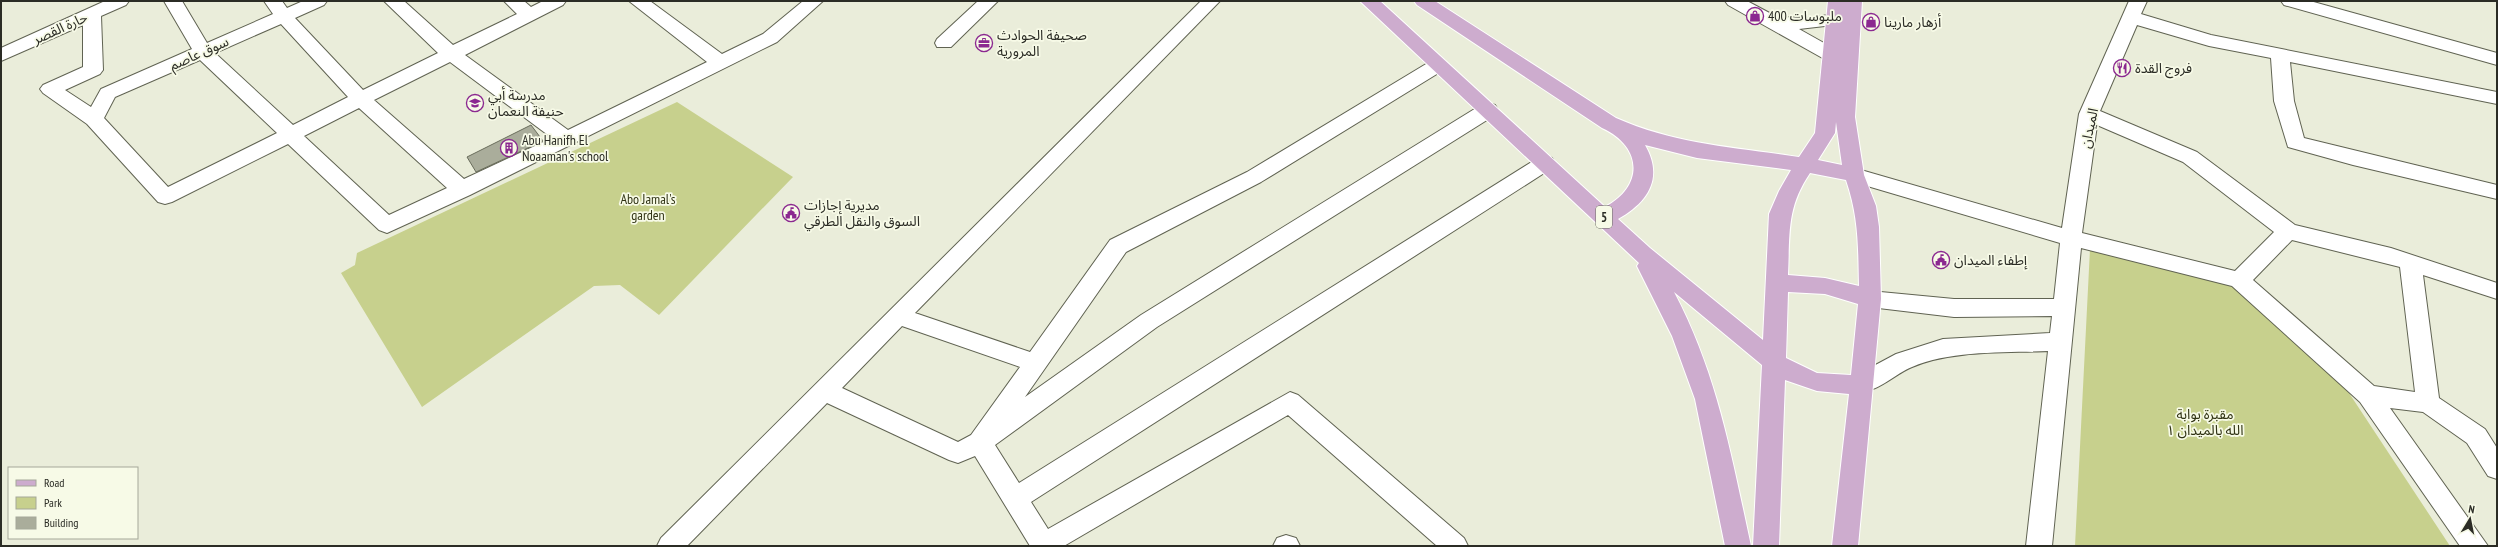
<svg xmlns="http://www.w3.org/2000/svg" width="2498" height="547" viewBox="0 0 2498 547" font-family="'PT Sans Narrow','Noto Sans Arabic',sans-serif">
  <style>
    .green { fill: #c7d08d }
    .building { fill: #aaad9b; stroke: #696c5b }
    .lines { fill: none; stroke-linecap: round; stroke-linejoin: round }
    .minor-casing { stroke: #606352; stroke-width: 2 }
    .tertiary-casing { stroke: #606352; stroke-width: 2 }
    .primary-casing { stroke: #fff; stroke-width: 2 }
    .minor { fill: #fff; fill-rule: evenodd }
    .tertiary { fill: #fff; fill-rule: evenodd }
    .primary { fill: #cdacce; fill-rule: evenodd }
    .labels { text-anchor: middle; stroke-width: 3.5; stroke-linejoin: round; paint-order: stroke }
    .shield { fill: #f7fae7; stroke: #686a5f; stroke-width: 1 }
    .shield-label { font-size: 13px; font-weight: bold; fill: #2b2c25 }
    .poi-label { font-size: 14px; fill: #2b2c25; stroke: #f7fae7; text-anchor: start }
    .street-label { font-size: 14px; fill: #2b2c25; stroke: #f7fae7 }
    .park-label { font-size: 14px; fill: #303314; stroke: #f7fae7 }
  </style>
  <rect width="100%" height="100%" fill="#eaedda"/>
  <!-- green -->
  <path class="green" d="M677 102 793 177 659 315 620 285 594 286 422 407 341 273 355 265 357 253Z
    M2090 249 2250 287 2349 393 2450 546H2075Z"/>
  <!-- building -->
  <path class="building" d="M531 125 543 141 476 172 467 157Z"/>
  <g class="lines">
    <!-- minor casing -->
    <g class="minor-casing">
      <path id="minor" d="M105 1H129L126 5 101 16 103 70 100 74 65 90 91 107 101 89 192 49 164 1H182L207 43 273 14 264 1H282L287 8 303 1H327L324 5 295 18 363 90 438 53 384 1H404L453 45 517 14 504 1H524L531 7 543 1H566L563 5 465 55 568 130 707 62 629 1H650L722 54 763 34 803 1H823L777 42 470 195 387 233 379 230 288 144 172 202 165 204 158 202 87 124 43 93 40 89 43 85 83 67V25L1 61V48ZM281 24 348 97 293 125 215 53ZM200 60 277 133 168 187 104 118 115 97ZM450 62 552 138 464 179 374 100ZM359 108 447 188 389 215 304 136Z
        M978 1H998L951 47H937L935 43 937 39Z
        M1201 1H1220L915 313 1030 352 1110 240 1247 172 1431 61 1438 59 1445 61 1447 65 1445 69 1261 182 1126 252 1025 397 1141 315 1481 105 1488 103 1495 105 1498 110 1495 115 1157 327 995 445 1019 483 1538 158 1545 156 1552 158 1555 163 1552 168 1031 502 1048 529 1290 392 1298 395 1464 538 1468 546H1437L1288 415 1064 546H1030L975 456 958 463 949 460 827 403 687 546H657L661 538ZM902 326 1020 367 971 435 958 442 842 388Z
        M2129 1H2147L2141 14 2211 35 2497 92V104L2290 62 2294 101 2304 138 2497 185V199L2353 165 2288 147 2274 101 2271 58 2209 46 2137 25 2100 111 2197 152 2295 225 2391 248 2497 283V299L2423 275 2439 398 2485 429 2497 448V479L2488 476 2467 443 2423 412 2390 408 2488 546H2460L2360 402 2232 286 2081 248 2052 546H2026L2048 351C2005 353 1951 350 1912 367 1894 374 1875 396 1855 390L1851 383 1855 376 1896 354 1943 339 2050 333 2052 316 1954 317 1870 307 1862 305 1859 299 1862 293 1870 291 1954 299H2054L2060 243 1847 180 1844 175 1847 170 1854 168 2062 228 2079 114ZM2097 125 2183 162 2274 232 2235 271 2082 233ZM2292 240 2400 267 2415 392 2374 386 2253 280Z
        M2281 1H2310L2497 53V65L2284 5Z
        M1286 535 1296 538 1300 546H1273L1277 538Z"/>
    </g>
    <!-- tertiary casing -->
    <g class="tertiary-casing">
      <path id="tertiary" d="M1725 1H1747L1777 17 1807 18 1836 14 1842 16 1845 20 1842 24 1799 29 1840 52 1842 56 1840 60 1833 62 1826 60 1728 5Z"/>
    </g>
    <!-- primary casing -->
    <g class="primary-casing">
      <path id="primary" d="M1360 1H1380L1605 207C1645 186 1642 146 1602 128L1417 5 1414 1H1435L1616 118C1677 145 1735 147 1799 157L1815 133 1828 1H1862L1855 117 1864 175 1876 206 1879 227 1881 299 1858 546H1832L1849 394 1817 391 1785 380 1779 546H1753L1762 365 1674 292C1718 376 1731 455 1751 546H1725L1695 399 1672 336 1637 266 1639 263ZM1836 122 1842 165 1818 160 1835 133ZM1645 145 1697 158 1791 170 1779 191 1769 214 1763 340 1650 248 1618 219C1648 202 1664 178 1645 145ZM1810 173 1846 180C1859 218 1858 247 1859 286L1825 278 1788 275C1790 235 1786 208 1810 173ZM1788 292 1825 294 1858 304 1851 375 1817 373 1786 358Z"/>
    </g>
    <!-- minor -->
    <use href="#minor" class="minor"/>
    <!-- tertiary -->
    <use href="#tertiary" class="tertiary"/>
    <!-- primary -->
    <use href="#primary" class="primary"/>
  </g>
  <!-- icons -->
  <defs>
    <g id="shop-ring" transform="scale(0.9)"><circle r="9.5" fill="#f7fae7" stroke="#8b2890" stroke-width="1.5"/><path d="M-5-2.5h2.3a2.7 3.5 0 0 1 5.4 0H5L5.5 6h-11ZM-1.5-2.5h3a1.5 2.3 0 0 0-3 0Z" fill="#8b2890"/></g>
    <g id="office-ring" transform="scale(0.9)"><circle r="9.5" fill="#f7fae7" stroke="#8b2890" stroke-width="1.5"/><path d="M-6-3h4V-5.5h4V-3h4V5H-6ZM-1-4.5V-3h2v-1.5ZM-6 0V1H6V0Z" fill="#8b2890"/></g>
    <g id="restaurant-ring" transform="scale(0.9)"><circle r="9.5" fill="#f7fae7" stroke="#8b2890" stroke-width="1.5"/><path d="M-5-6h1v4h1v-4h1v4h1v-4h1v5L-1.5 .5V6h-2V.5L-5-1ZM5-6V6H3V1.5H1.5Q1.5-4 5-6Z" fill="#8b2890"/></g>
    <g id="school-ring" transform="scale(0.9)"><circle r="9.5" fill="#f7fae7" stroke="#8b2890" stroke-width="1.5"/><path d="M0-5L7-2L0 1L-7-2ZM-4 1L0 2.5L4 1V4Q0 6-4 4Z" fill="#8b2890"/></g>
    <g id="building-ring" transform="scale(0.9)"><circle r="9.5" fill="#f7fae7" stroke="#8b2890" stroke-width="1.5"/><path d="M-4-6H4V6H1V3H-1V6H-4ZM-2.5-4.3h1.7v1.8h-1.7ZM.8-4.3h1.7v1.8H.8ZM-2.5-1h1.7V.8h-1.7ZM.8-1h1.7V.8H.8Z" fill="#8b2890"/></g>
    <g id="civic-ring" transform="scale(0.9)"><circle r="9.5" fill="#f7fae7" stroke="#8b2890" stroke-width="1.5"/><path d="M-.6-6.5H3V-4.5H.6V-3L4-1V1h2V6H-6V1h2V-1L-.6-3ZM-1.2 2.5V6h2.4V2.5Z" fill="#8b2890"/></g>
  </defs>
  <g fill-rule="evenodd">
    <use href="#shop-ring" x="1755" y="16"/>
    <use href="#shop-ring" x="1871" y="22"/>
    <use href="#office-ring" x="984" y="43"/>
    <use href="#restaurant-ring" x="2122" y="68"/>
    <use href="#school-ring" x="475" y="103"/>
    <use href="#building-ring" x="509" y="148"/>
    <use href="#civic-ring" x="791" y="213"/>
    <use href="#civic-ring" x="1941" y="260"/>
  </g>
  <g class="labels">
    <!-- shield labels -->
    <rect class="shield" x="1596" y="206" width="16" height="22" rx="3"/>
    <g class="shield-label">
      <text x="1604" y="222">5</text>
    </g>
    <!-- poi labels -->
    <g class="poi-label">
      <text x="1768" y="21">ملبوسات 400</text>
      <text x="1884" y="27">أزهار مارينا</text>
      <text x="997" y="40">صحيفة الحوادث<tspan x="997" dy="16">المرورية</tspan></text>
      <text x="2135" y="73">فروج القدة</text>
      <text x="488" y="100">مدرسة أبي<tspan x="488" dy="16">حنيفة النعمان</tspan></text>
      <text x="522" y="145">Abu Hanifh El<tspan x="522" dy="16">Noaaman's school</tspan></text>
      <text x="804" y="210">مديرية إجازات<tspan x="804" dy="16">السوق والنقل الطرقي</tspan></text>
      <text x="1954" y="265">إطفاء الميدان</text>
    </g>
    <!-- street labels -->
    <g class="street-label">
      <text transform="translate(60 28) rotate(-24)" y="5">حارة القصر</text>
      <text transform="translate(199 53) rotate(-24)" y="5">سوق عاصم</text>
      <text transform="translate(2089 128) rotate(-78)" y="5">الميدان</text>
    </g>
    <!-- park labels -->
    <g class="park-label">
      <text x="648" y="204">Abo Jamal's<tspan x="648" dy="16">garden</tspan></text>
      <text x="2205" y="419">مقبرة بوابة<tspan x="2205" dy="16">الله بالميدان ١</tspan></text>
    </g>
  </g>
  <!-- border -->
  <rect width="2498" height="547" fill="none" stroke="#2b2c25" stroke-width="4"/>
  <!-- legend -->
  <rect x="8" y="467" width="130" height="72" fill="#f7fae7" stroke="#a5a899"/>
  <rect x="16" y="480" width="20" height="6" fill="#cdacce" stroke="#a5a899"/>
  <text x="44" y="487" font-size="12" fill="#2b2c25">Road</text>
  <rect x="16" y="497" width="20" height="12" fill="#c7d08d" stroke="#a5a899"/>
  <text x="44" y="507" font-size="12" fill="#2b2c25">Park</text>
  <rect x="16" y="517" width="20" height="12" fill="#aaad9b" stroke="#a5a899"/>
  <text x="44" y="527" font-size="12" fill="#2b2c25">Building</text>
  <!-- north arrow -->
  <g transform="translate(2470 519) rotate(10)" stroke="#f7fae7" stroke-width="3" paint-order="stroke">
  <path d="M0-3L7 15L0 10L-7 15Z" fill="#2b2c25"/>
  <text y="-6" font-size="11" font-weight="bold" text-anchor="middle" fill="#2b2c25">N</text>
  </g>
</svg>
